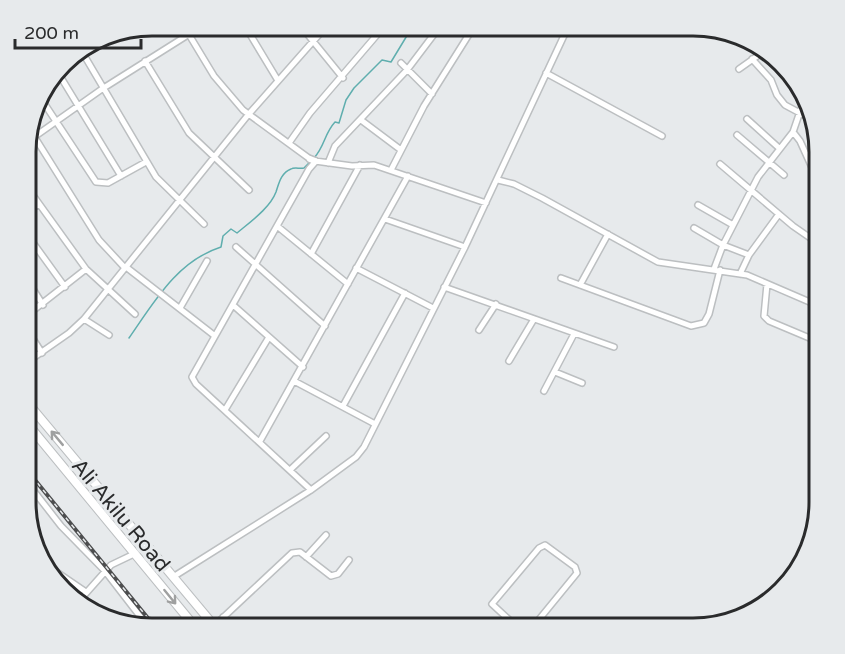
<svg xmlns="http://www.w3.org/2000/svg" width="845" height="654" viewBox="0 0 845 654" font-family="'Varela Round',sans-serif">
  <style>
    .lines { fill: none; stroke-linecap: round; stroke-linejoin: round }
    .stream { stroke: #5faeae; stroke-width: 1.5 }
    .minor-casing { stroke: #bcbfc1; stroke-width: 8 }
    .tertiary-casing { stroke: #bcbfc1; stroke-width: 9 }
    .primary-casing { stroke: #bcbfc1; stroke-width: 10 }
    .minor { stroke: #fff; stroke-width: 5 }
    .tertiary { stroke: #fff; stroke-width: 6 }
    .primary { stroke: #fff; stroke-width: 8 }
    .rail-casing { stroke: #4d4e4f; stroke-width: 4 }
    .rail { stroke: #e7eaec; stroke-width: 1.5; stroke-dasharray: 4.5; stroke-linecap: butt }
    .oneway { stroke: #9fa0a0 }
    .labels { text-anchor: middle; stroke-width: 6; stroke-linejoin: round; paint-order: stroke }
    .street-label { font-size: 21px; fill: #2a2b2c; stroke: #e7eaec }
    .rim { fill: none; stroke: #2a2b2c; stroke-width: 3 }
  </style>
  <rect width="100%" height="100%" fill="#e7eaec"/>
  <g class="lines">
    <!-- stream -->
    <path class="stream" d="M314 158C325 146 324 134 335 122L339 123 346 100 354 88 382 60 391 62 411 29
      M129 338C154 302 177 261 221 247L223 236 231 229 237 233C250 222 270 208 276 192 279 183 281 173 291 169 294 167 300 169 304 168L311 161"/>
    <!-- minor casing -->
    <g class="minor-casing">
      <path id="minor" d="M304 30 343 78
        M248 31 277 79
        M188 33 214 76 243 110 310 159
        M81 50 156 177 204 224
        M752 59 771 80 777 95 785 105 813 120
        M145 61 189 133 249 190
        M401 63 432 94
        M739 69 763 52
        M57 71 121 176
        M546 73 662 136
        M40 97 96 182 108 183 146 162
        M747 119 779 148
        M361 120 401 150
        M29 128 99 240 125 268
        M793 132 800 141 819 183
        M737 135 784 175
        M27 142 102 89 194 31
        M289 143 310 113 382 29
        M315 161 352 166 374 165 486 203
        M328 163 335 146 407 70 438 29
        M720 164 793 226 819 244
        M391 170 424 106 473 28
        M498 180 514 184 542 198 658 262 747 275 819 306
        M27 187 86 269 135 314
        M698 205 733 225
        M26 214 38 204
        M385 219 465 247
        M277 226 348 284
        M694 228 723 245 749 255
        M26 233 65 287
        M236 247 325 326
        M311 254 360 165
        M126 267 215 336
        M356 268 433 308
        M714 269 723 245 758 177 793 132 805 97
        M740 274 749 255 779 214
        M26 278 43 305
        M561 278 691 326 704 323 709 314 720 270
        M767 284 764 316 769 321 819 342
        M580 285 608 234
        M444 287 614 347
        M233 305 303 367
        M180 308 207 261
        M26 316 86 269
        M84 319 109 335
        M26 328 42 353
        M479 330 496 304
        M509 361 534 319
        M26 363 69 333 84 319 248 115 323 30
        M555 372 582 383
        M294 381 375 424
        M544 391 574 334
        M343 406 405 293
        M225 410 269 337
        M260 441 408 176
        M290 470 326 436
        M26 481 61 526 105 571 149 628
        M311 490 196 384 192 377 309 169 316 161
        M306 557 326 535
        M42 562 86 592
        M173 577 311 490 356 457 364 447 465 247 568 27
        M79 601 111 565 134 554
        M223 617 233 628
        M214 626 292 553 300 552 331 576 338 574 349 560
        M518 628 492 604 539 548 545 545 575 567 577 573 532 628"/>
    </g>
    <!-- tertiary casing -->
    <g class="tertiary-casing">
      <path id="tertiary" d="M310 159 315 161"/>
    </g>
    <!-- primary casing -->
    <g class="primary-casing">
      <path id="primary" d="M26 401 216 628
        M26 422 196 628"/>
    </g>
    <!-- minor -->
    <use href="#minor" class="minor"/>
    <!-- tertiary -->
    <use href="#tertiary" class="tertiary"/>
    <!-- primary -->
    <use href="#primary" class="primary"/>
    <!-- rail casing -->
    <g class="rail-casing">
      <path id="rail" d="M26 469 156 628"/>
    </g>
    <!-- rail -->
    <use href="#rail" class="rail"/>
  </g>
  <!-- one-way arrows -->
  <defs><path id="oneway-shaft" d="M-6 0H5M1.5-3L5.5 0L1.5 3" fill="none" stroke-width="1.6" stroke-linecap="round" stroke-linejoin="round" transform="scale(1.5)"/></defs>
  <g class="oneway">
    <use href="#oneway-shaft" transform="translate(57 438) rotate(-130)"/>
    <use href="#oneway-shaft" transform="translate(170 597) rotate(51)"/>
  </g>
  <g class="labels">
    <!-- street labels -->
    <g class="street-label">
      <text transform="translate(121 515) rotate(50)" y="7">Ali Akilu Road</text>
    </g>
  </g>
  <!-- crop -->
  <path d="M0 0H845V654H0ZM152 36H693A116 116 0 0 1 809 152V502A116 116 0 0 1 693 618H152A116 116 0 0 1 36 502V152A116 116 0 0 1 152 36Z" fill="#e7eaec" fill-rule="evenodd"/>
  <path class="rim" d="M152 36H693A116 116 0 0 1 809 152V502A116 116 0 0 1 693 618H152A116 116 0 0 1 36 502V152A116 116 0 0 1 152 36Z"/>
  <!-- scale -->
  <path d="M15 39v9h126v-9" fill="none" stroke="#2a2b2c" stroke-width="3"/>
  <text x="24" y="39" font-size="18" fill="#2a2b2c" stroke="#e7eaec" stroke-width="4.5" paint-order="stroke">200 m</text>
</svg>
